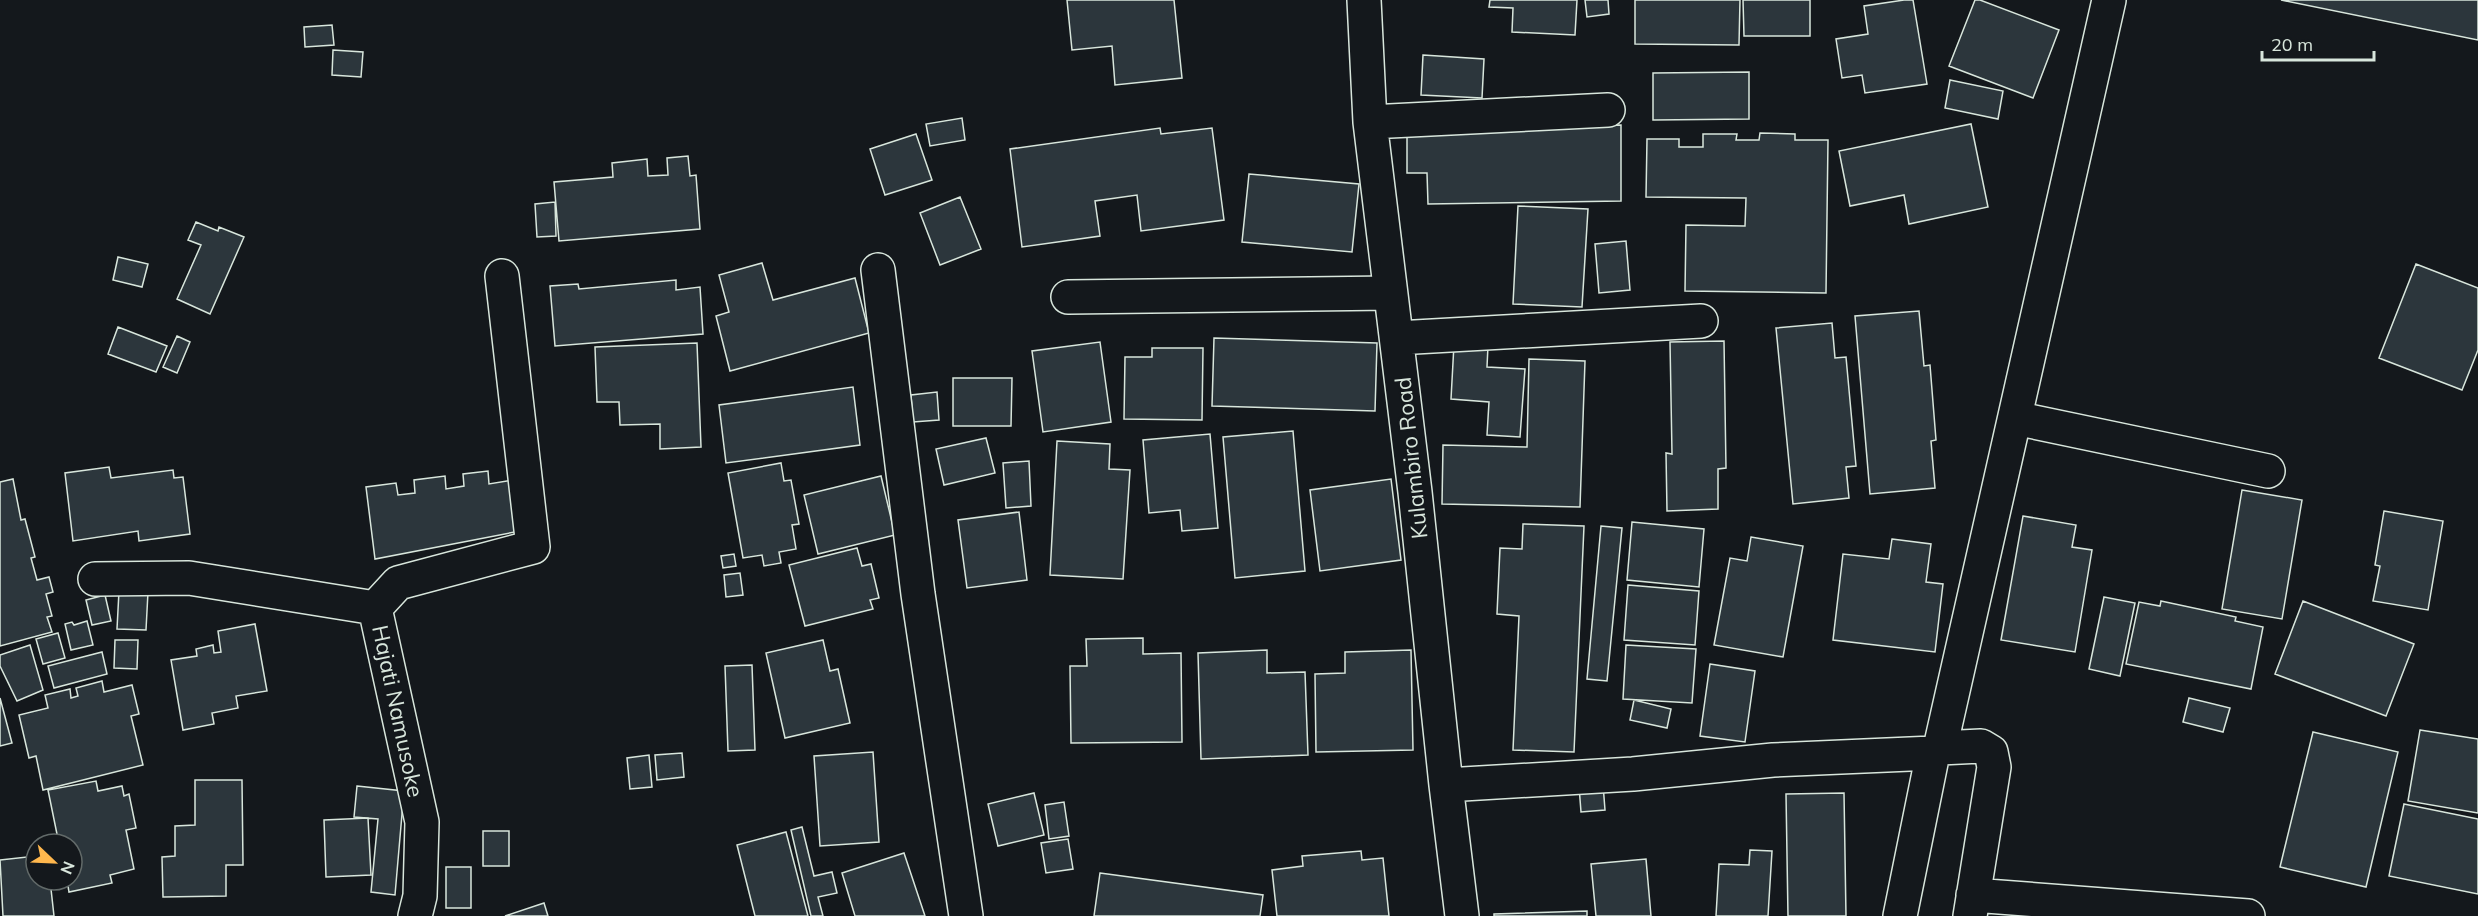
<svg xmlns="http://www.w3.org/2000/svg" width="2478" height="916" viewBox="0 0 2478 916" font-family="Mulish,sans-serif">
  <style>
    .building { fill: #2c363c; stroke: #d8e6dc; stroke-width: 1.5 }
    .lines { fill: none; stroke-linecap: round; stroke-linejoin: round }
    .minor-casing { stroke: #d8e6dc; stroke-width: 36 }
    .minor { stroke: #14181c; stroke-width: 33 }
    .labels { text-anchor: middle; stroke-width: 4.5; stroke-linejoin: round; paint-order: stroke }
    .street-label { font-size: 22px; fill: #d8e6dc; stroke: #14181c }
  </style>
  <rect width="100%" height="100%" fill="#14181c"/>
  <!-- building -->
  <path class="building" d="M1067 0H1174L1182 78 1115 85 1112 46 1072 50Z
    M1490 0H1577L1575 35 1512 32 1513 8 1489 7Z
    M1585 0H1608L1609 14 1587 17Z
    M1635 0H1740L1739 45 1635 44Z
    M1743 0H1810V36H1744Z
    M1904 0H1913L1927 84 1865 93 1862 75 1842 78 1836 39 1868 34 1864 6Z
    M1975 0H1980L2059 30 2033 98 1949 66Z
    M2281 0H2478V40Z
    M332 25 334 45 305 47 304 27Z
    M333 50 363 52 361 77 332 75Z
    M1423 55 1484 59 1482 98 1421 95Z
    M1749 72V119L1653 120V73Z
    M1950 80 2003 91 1998 119 1945 108Z
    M962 118 965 140 930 146 926 124Z
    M1971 124 1988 207 1909 224 1904 195 1850 206 1839 151Z
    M1621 125V201L1428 204 1427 173H1407V128Z
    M1160 128 1161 134 1212 128 1224 220 1141 231 1137 195 1095 201 1100 236 1022 247 1010 149Z
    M1760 133 1795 134V140H1828L1826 293 1685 291 1686 225 1745 226 1746 198 1646 197 1647 139H1679V147H1703V134H1737L1736 140H1759Z
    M916 134 932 180 885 195 870 149Z
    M688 156 690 176 696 175 700 229 559 241 554 182 613 177 612 163 647 159 648 176 668 175 667 158Z
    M1249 174 1359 184 1352 252 1242 242Z
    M960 197 981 249 940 265 920 213Z
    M555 202 556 236 537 237 535 204Z
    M1518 206 1588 209 1582 307 1513 304Z
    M196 222 218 231 219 227 244 237 210 314 177 299 201 245 188 240Z
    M1626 241 1630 290 1599 293 1595 244Z
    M118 257 148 264 142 287 113 280Z
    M762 263 773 300 855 278 869 333 730 371 716 316 729 312 719 275Z
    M2416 264 2478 288V350L2462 390 2379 358Z
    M676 280V290L700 287 703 334 555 346 550 286 578 284 579 289Z
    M1919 311 1924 366 1930 365 1936 440 1931 441 1935 488 1870 494 1855 316Z
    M1832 323 1835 358 1846 357 1856 466 1846 467 1849 498 1793 504 1776 328Z
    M118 327 167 346 156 372 108 354Z
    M177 336 190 342 177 373 163 367Z
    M1214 338 1377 343 1375 411 1212 406Z
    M1724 341 1726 468 1718 469V509L1667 511 1666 453 1672 454 1670 342Z
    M1100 342 1111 422 1043 432 1032 351Z
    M697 343 701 447 660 449V424L620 425 619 402H597L595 347Z
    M1454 344 1488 346 1487 367 1525 369 1520 437 1487 435 1489 402 1451 399Z
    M1152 348H1203L1202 420 1124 419 1125 357H1152Z
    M1529 359 1585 361 1580 507 1442 504 1443 445 1527 447Z
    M953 378H1012L1011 426H953Z
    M853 387 860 445 726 463 719 405Z
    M937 392 939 420 913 422 911 395Z
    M1293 431 1305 571 1235 578 1223 437Z
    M1210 434 1218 528 1182 531 1180 510 1149 513 1143 440Z
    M986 438 995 473 944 485 936 449Z
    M1057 441 1110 444 1109 469 1130 470 1123 579 1050 575Z
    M1029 461 1031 506 1006 508 1003 463Z
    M781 463 784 481 791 480 799 524 792 525 796 549 779 552 781 563 764 566 762 555 743 558 728 473Z
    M109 467 111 478 173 470 174 478 183 477 190 534 139 541 138 531 73 541 65 473Z
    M488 471 489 484 513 480 520 531 375 559 366 487 396 483 398 495 415 493 414 480 445 476 446 489 464 486 463 474Z
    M881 476 895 535 818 554 804 495Z
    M13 479 21 520 25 519 35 557 31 558 37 580 49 577 53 592 46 594 52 616 47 617 52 632 0 646V482Z
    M1391 479 1401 560 1320 571 1310 490Z
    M2242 490 2302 500 2282 619 2222 609Z
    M2384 511 2443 521 2428 610 2373 601 2380 566 2375 565Z
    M1019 512 1027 580 967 588 958 520Z
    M2023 516 2076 525 2072 547 2092 550 2075 652 2001 640Z
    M1632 522 1704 529 1699 587 1627 580Z
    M1523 524 1584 526 1574 752 1513 750 1519 616 1497 614 1500 548 1522 549Z
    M1601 526 1622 528 1607 681 1587 679Z
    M1751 537 1803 546 1783 657 1714 645 1730 558 1747 561Z
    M1892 539 1931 544 1926 582 1943 584 1935 652 1833 640 1843 554 1889 559Z
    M857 548 862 566 871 564 879 598 870 600 873 609 805 626 789 565Z
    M734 554 736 566 723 568 721 556Z
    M740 573 743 595 726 597 724 575Z
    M1628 585 1699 591 1695 645 1624 640Z
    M119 591 148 592 146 630 117 629Z
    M105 595 111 621 92 625 86 600Z
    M2104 597 2135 603 2120 676 2089 669Z
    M2161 601 2236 617 2235 621 2263 627 2251 689 2126 664 2139 602 2160 606Z
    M2303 601 2414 644 2386 716 2275 674Z
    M87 621 93 645 71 650 65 624 72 622 74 625Z
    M255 624 267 691 236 696 238 708 212 713 214 724 183 730 171 660 197 656 196 649 213 645 214 653 221 652 218 631Z
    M58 633 65 658 43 664 36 639Z
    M1143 638V654L1181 653 1182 742 1071 743 1070 666H1087L1086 639Z
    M115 640H138L137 669 114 668Z
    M823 640 830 671 838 669 850 723 785 738 766 653Z
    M30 645 43 690 17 701 0 666V655Z
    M1626 645 1696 649 1692 703 1623 699Z
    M1267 650V673L1305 672 1308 755 1201 759 1198 653Z
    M1411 650 1413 750 1316 752 1315 674 1345 673V652Z
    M102 652 107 674 54 688 48 666Z
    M1710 664 1755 671 1745 742 1700 736Z
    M752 665 755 750 728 751 725 666Z
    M102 681 104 692 132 685 139 714 131 716 143 765 43 790 36 756 29 758 19 715 48 708 45 695 70 689 71 698 78 696 76 688Z
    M0 698 12 743 0 746Z
    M2189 698 2230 708 2223 732 2183 722Z
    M1634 700 1671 709 1667 728 1630 720Z
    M2420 730 2478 739V813L2408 801Z
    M2313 732 2398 752 2366 887 2280 867Z
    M873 752 879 842 820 846 814 756Z
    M682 753 684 777 657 780 655 755Z
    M649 755 652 787 630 789 627 758Z
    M195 780H242L243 865H226V896L163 897 162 857 175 856V826L195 825Z
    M96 781 98 791 122 786 124 796 129 794 136 828 126 830 134 869 110 875 112 883 69 892 67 880H72V844H59L48 790Z
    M1603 784 1605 810 1581 812 1579 786Z
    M357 786 404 791 395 895 371 892 378 819 354 817Z
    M1034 793 1044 835 998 846 988 804Z
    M1844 793 1846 916H1788L1786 794Z
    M1064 802 1069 836 1049 839 1045 805Z
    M2404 804 2478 819V894L2389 876Z
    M368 818 371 875 326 877 324 820Z
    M802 827 814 876 832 872 837 893 818 897 823 916H811L791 830Z
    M483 831H509V866H483Z
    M786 832 808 916H755L737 845Z
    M1068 839 1073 869 1046 873 1041 843Z
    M1750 850 1772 851 1768 916H1716L1719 864 1749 865Z
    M1361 851 1362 860 1383 858 1389 916H1277L1272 870 1303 866 1302 856Z
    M904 853 925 916H855L842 873Z
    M36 856V880H50L54 916H3L0 860Z
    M1646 859 1651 916H1596L1591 864Z
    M446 867H471V908H446Z
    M1100 873 1263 895 1260 916H1094Z
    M544 903 548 916H505Z
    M1587 911V916H1494V914Z"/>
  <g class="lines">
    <!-- minor casing -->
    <g class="minor-casing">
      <path id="minor" d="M1364 0 1370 122 1415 492 1446 785 1462 916
        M1370 122 1608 110
        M878 270 918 594 966 916
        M1068 297 1390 293
        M1397 338 1701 321
        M2015 418 2268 471
        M95 579 189 578 375 608 422 822 420 896 415 916
        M375 608 398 583 533 547 502 276
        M1940 748 1981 746 1991 752 1994 767 1970 916
        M1446 785 1633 774 1773 760 1933 753
        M1973 895 2248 916
        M1900 916 1933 753 1940 748 2109 0"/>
    </g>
    <!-- minor -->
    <use href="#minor" class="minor"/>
  </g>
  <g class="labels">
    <!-- street labels -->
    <g class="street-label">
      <text transform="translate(1411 458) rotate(-96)" y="8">Kulambiro Road</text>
      <text transform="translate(398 711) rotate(78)" y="8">Hajati Namusoke</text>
    </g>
  </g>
  <!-- north arrow -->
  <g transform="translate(54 862) rotate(113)"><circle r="28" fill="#14181c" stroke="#626a69" stroke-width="1.5"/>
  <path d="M0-4.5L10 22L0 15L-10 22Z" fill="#ffb74d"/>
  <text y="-9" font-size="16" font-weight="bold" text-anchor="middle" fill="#d8e6dc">N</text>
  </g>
  <!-- scale -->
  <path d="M2262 51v9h112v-9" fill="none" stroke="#d8e6dc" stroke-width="3"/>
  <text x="2271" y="51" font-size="18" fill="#d8e6dc" stroke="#14181c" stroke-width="4.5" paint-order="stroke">20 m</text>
</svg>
